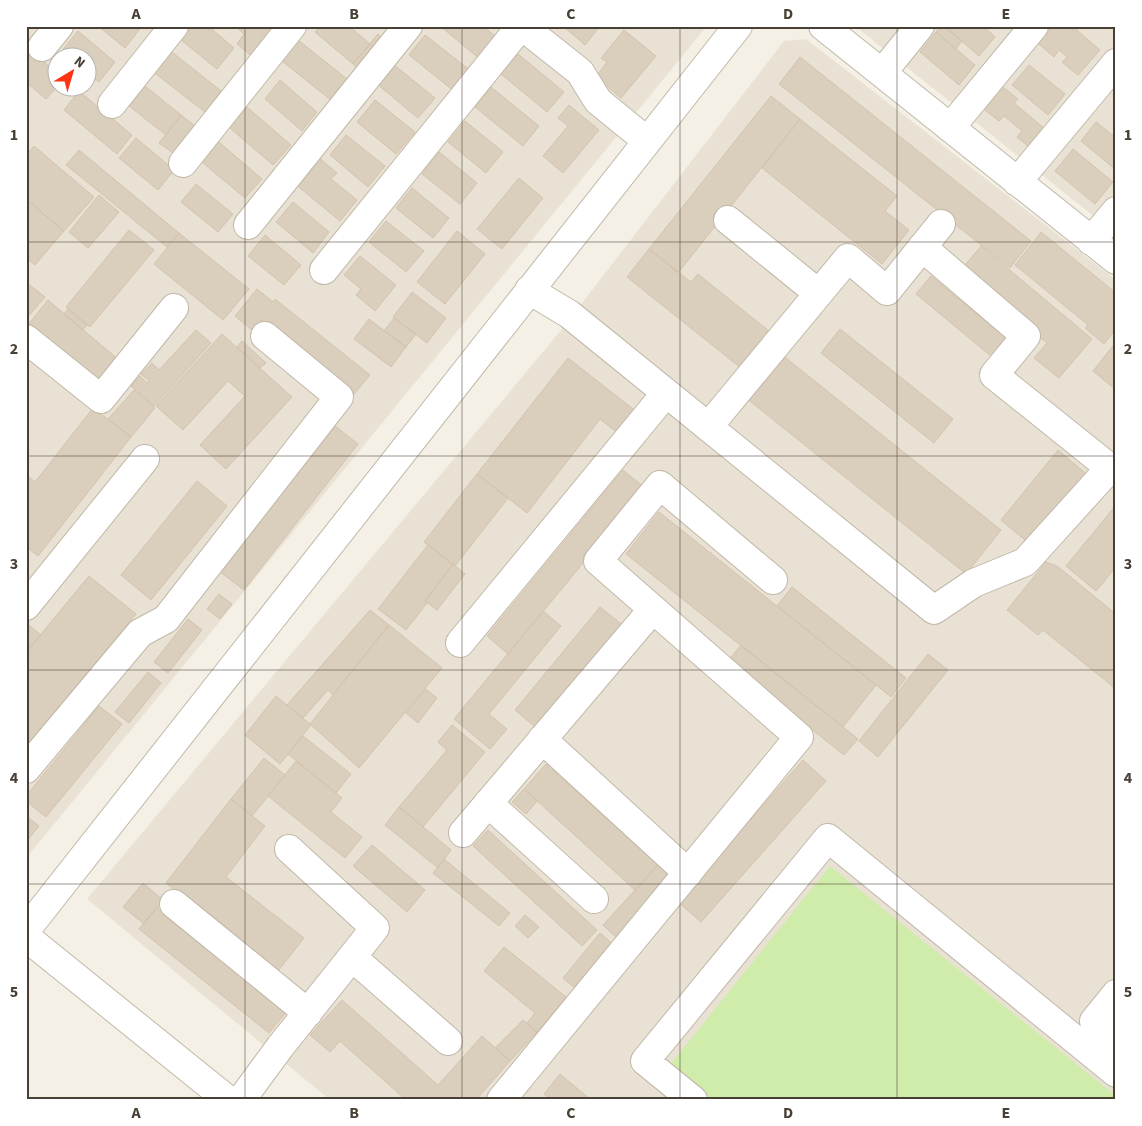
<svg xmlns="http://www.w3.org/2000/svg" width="1142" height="1126" viewBox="0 0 1142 1126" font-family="'Source Sans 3',sans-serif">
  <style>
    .residential { fill: #e9e2d4; fill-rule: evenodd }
    .green { fill: #d0ecab }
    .building { fill: #dacebd; stroke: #d3c3ad }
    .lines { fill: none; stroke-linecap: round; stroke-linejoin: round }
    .minor-casing { stroke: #c1b8a8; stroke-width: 30 }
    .minor { stroke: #fff; stroke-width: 28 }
    .grid { fill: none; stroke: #484035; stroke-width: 1; stroke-opacity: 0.55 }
    .neatline { fill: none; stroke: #484035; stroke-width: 2 }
    .grid-label { font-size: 16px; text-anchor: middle; font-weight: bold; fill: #484035 }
  </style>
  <rect width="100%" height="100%" fill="#f4f0e6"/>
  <!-- residential -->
  <path class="residential" d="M26 26H707L28 856 26 854ZM58 58H88V88H58Z
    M855 26H1116V234Z
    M806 39 1116 280V1100H330L87 899 562 329 784 41Z"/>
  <!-- green -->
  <path class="green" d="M830 866 1116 1096V1100H711L669 1066Z"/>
  <!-- building -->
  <path class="building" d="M98 26H142L125 48Z
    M191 26H208L234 48 217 69 180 39Z
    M235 26H278L255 59 237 44 244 34Z
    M321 26H349L370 44 353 64 315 32Z
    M440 26H483L503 43 486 64Z
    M563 26H600L585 45Z
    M941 26H944L962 41 956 49 936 32Z
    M944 26H983L995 37 979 56Z
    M1042 26H1072L1100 50 1078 75 1062 62 1067 57 1059 50 1054 57 1032 38Z
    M624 30 656 56 621 98 603 83 598 74 607 62 601 58Z
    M78 31 115 62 99 82 88 73V58H68L61 52Z
    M936 32 975 65 959 85 920 52Z
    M378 34 389 44 363 73 353 64Z
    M425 35 471 71 455 92 409 55Z
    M298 40 352 83 336 104 282 61Z
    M163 45 221 91 205 112 147 67Z
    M26 48 58 73V86L46 99 26 82Z
    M518 54 564 92 547 112 501 74Z
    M800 57 1031 241 1010 268 779 84Z
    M393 64 435 98 418 118 377 84Z
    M1029 65 1065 94 1048 115 1012 85Z
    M280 80 317 112 302 131 265 99Z
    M999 84 1018 99 1014 103 1044 128 1029 147 1017 137 1022 131 1004 116 999 121 981 107Z
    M145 86 181 115 166 135 129 106Z
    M491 87 539 126 523 146 475 107Z
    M79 91 132 135 117 154 64 110Z
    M771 96 800 119 678 273 649 249Z
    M375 100 415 132 396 154 357 122Z
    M240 101 291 145 273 165 223 122Z
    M569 105 599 130 563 173 543 156 568 126 558 118Z
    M181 115 199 129 177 156 159 143Z
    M800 119 897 196 885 211 909 230 882 264 762 168Z
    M465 121 503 152 486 173 448 142Z
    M1096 122 1116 138V170L1081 141Z
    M346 135 385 166 368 187 330 155Z
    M213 137 262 179 245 198 196 157Z
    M136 138 174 170 158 190 119 158Z
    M34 146 94 197 64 231 26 199V155Z
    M1073 149 1113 182 1095 204 1055 171Z
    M79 150 179 233 167 247 66 165Z
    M312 152 337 173 331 179 357 200 340 221 289 179Z
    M439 152 477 183 460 204 422 174Z
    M519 178 543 198 502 249 477 229Z
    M196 184 233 214 218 232 181 202Z
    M412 188 449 218 433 238 396 208Z
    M99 195 119 212 88 248 69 232Z
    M26 199 64 231 35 265 26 258Z
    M293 202 329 232 313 253 276 222Z
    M386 221 424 251 406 272 369 242Z
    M129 230 154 250 90 327 66 307Z
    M457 231 485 254 445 304 417 282Z
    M1041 232 1116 293V329L1104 344 1085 328 1088 325 1015 265Z
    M179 233 249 289 223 320 154 264Z
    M265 235 301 265 284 285 248 256Z
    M981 246 1092 339 1059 378 1034 358 1047 343 960 271Z
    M649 249 691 282 698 274 770 332 741 368 627 277Z
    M360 256 396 285 375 311 356 295 361 289 344 275Z
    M931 276 1012 343 997 361 916 294Z
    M26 282 45 297 26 319Z
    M257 289 273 302 275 299 370 375 354 394 262 320 253 331 235 316Z
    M412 292 446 318 427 343 393 317Z
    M48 300 120 361 99 386 27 326Z
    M68 309 87 325 83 330 64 314Z
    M394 318 416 334 406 347 384 331Z
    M369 319 406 347 391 367 354 339Z
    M840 329 953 419 934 443 821 353Z
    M196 330 211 343 154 406 131 386 140 376 147 383 149 381 141 374 152 363 159 370Z
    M222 334 292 397 226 469 200 445 245 396 228 381 183 430 156 406Z
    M242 341 266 363 260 368 237 347Z
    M1116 342V390L1093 371Z
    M781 354 1001 530 966 574 746 398Z
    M568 358 642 416 625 439 600 419 527 513 477 474Z
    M134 390 155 408 131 437 108 419Z
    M93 408 131 437 38 556 26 547V475L35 482Z
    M335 426 358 444 244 590 220 572Z
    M1058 450 1090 477 1032 546 1001 520Z
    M623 470 645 488 508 654 487 636Z
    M477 474 508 498 455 566 424 542Z
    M197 481 227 506 151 600 121 575Z
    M1116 505V567L1096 591 1066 566Z
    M659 512 876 685 843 727 626 554Z
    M428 545 453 564 425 601 427 603 406 630 378 609Z
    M1046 562 1057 566 1116 614V689L1043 630 1038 635 1007 610Z
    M453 564 465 574 437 610 425 601Z
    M89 576 136 614 26 746V652Z
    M792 587 906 678 891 697 777 606Z
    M219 594 232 604 220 619 207 609Z
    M600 607 625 627 540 731 515 710Z
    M370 610 389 625 333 695 328 690 303 718 287 705Z
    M543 611 561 626 489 714 507 729 490 749 454 719Z
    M188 619 202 630 168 673 154 662Z
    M26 623 41 635 26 652Z
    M389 625 442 668 359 768 310 724Z
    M741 645 858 739 844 755 727 662Z
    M928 654 948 670 878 757 859 741Z
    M148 672 161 683 129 723 115 712Z
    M426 689 437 698 418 723 406 713Z
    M276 696 311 725 280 764 245 735Z
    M99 706 122 724 46 817 26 801V796Z
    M452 725 485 752 423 827 399 807 447 750 438 742Z
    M303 736 351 774 336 793 288 754Z
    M264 758 285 775 252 816 231 799Z
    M803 760 826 781 701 922 678 902Z
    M296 761 342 798 331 812 362 837 345 858 268 796Z
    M546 764 658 865 635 890 524 789Z
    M524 789 537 801 526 814 512 802Z
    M231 799 265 826 226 877 304 938 278 971 166 883Z
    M399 807 451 850 438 868 385 825Z
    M26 816 39 826 26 842Z
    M488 830 597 930 582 946 473 846Z
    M372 845 425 890 407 912 353 866Z
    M444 859 510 913 499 926 433 873Z
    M658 865 674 879 619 940 603 925Z
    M143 883 163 900 144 924 123 907Z
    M157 907 287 1011 269 1033 139 929Z
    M525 915 539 927 528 938 515 926Z
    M600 933 613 944 576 989 563 978Z
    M504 947 566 997 537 1032 527 1023 535 1013 484 971Z
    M342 1000 438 1085 482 1036 510 1061 476 1100H406L340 1041 330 1052 310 1035Z
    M523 1020 537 1032 510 1061 495 1048Z
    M560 1074 591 1100H551L544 1094Z"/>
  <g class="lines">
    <!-- minor casing -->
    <g class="minor-casing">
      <path id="minor" d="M522 26 580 72 598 101 647 141
        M823 26 1116 260
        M42 47 59 26
        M882 73 920 26
        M112 104 174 26
        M950 128 1034 26
        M183 163 292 26
        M1017 182 1116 63
        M728 220 818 293
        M248 225 408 26
        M1091 241 1116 211
        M324 270 521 26
        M529 290 569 314 934 610 974 583 1025 562 1110 468 994 375 1026 336 922 247
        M26 339 101 399 174 308
        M708 427 848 258 887 291 941 224
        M26 606 145 459
        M460 643 666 393
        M542 739 688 873
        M26 769 140 633 166 619 339 397 265 336
        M488 803 594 899
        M463 833 653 609
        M174 904 308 1013
        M26 930 738 26
        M26 937 228 1100
        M352 957 448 1041
        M1116 994 1094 1021 1116 1039
        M241 1100 280 1047 375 928 289 849
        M501 1100 799 737 598 561 660 485 773 580
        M693 1100 645 1061 828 838 1116 1073"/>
    </g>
    <!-- minor -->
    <use href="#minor" class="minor"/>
  </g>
  <!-- grid -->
  <path class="grid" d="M245 26V1100M462 26V1100M680 26V1100M897 26V1100M26 242H1116M26 456H1116M26 670H1116M26 884H1116"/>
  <!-- border -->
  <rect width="1142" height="1126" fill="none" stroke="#ffffff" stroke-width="55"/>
  <!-- north arrow -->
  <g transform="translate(72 72) rotate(38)"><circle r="24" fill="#ffffff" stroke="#b6b3ae"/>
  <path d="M0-4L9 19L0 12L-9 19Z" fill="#ff3213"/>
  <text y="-8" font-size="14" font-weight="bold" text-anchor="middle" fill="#484035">N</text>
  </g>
  <rect x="28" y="28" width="1086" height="1070" class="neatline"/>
  <g class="grid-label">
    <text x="136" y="19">A</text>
    <text x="354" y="19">B</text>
    <text x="571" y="19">C</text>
    <text x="788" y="19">D</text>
    <text x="1006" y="19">E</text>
    <text x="14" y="140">1</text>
    <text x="1128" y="140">1</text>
    <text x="14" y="354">2</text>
    <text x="1128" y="354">2</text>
    <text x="14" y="569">3</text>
    <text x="1128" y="569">3</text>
    <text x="14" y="783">4</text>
    <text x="1128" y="783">4</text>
    <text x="14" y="997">5</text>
    <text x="1128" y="997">5</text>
    <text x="136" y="1118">A</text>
    <text x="354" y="1118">B</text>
    <text x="571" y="1118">C</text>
    <text x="788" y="1118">D</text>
    <text x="1006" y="1118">E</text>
  </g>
</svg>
